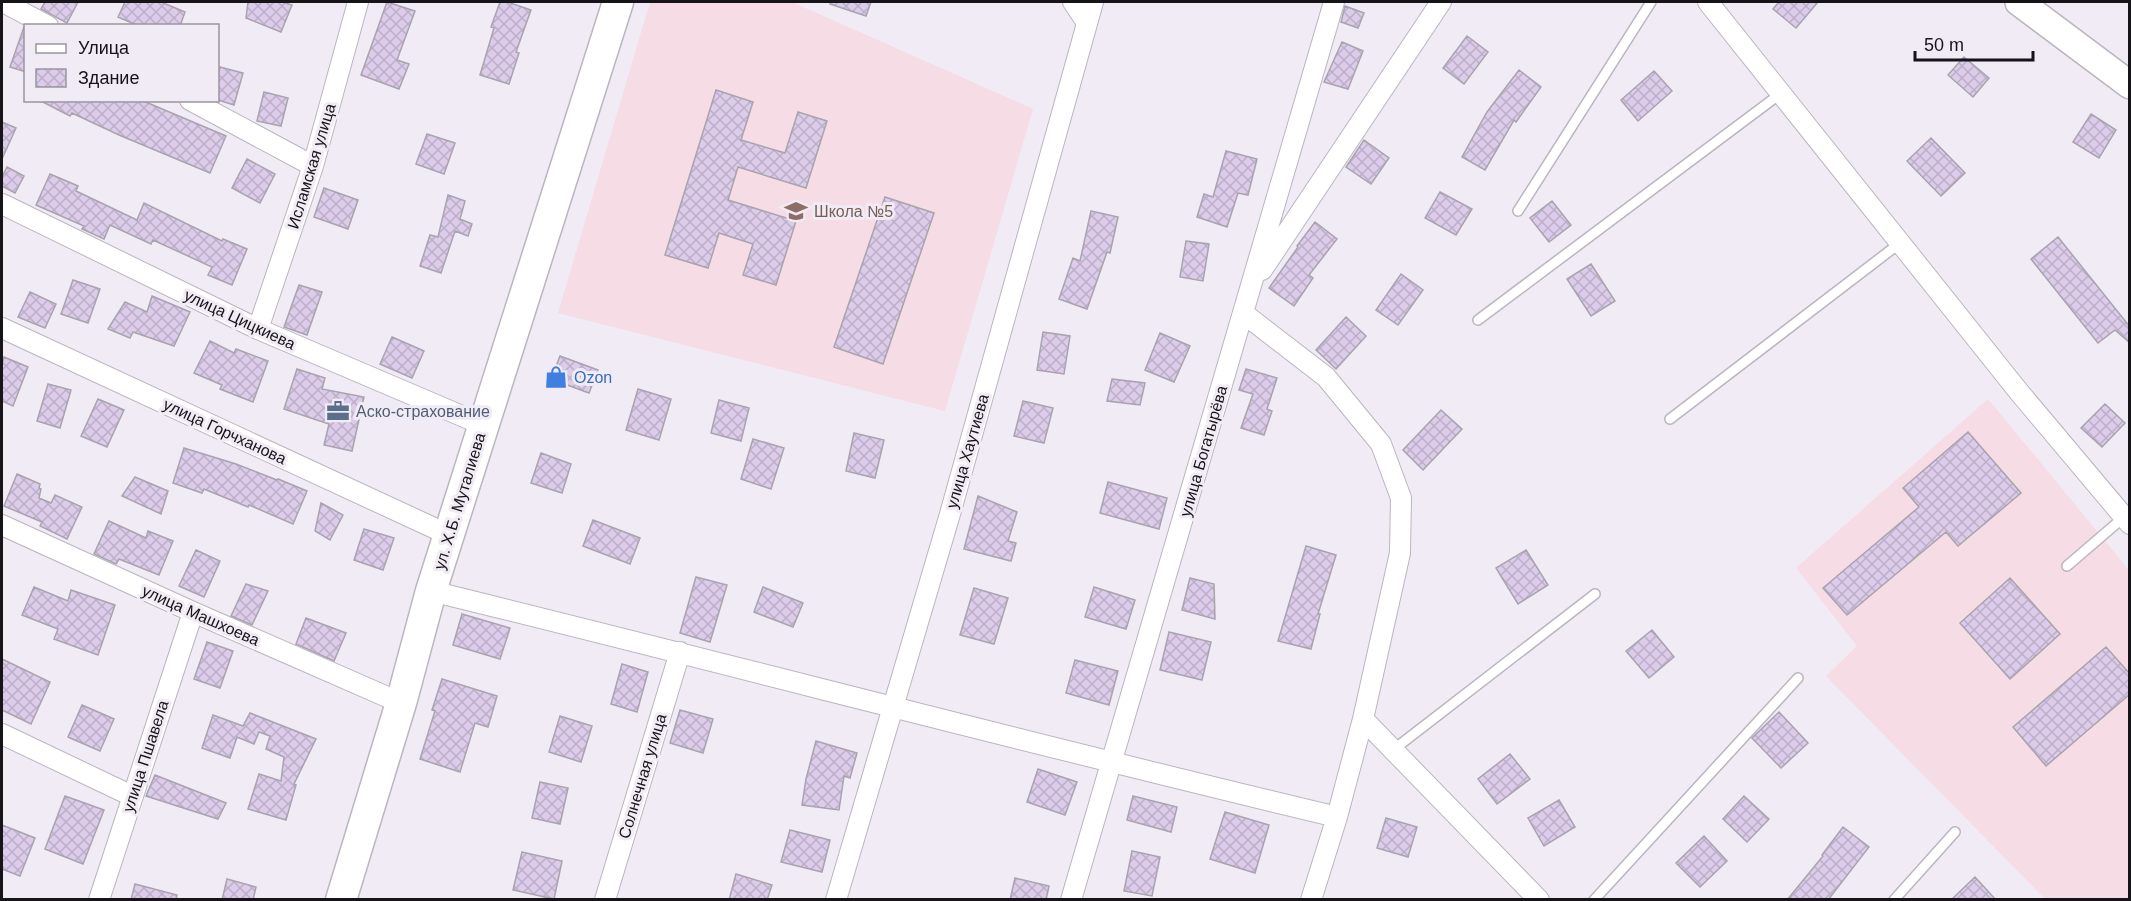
<svg xmlns="http://www.w3.org/2000/svg" width="2131" height="901" viewBox="0 0 2131 901" font-family="Helvetica,sans-serif">
  <style>
    .education { fill: #f6dce4 }
    .building { fill: url(#building-cross-hatch); stroke: #a8a3ad; stroke-width: 1.5 }
    .lines { fill: none; stroke-linecap: round; stroke-linejoin: round }
    .lane-casing { stroke: #bab5bf; stroke-width: 12 }
    .street-casing { stroke: #bab5bf; stroke-width: 22 }
    .secondary-casing { stroke: #bab5bf; stroke-width: 30 }
    .primary-casing { stroke: #bab5bf; stroke-width: 33 }
    .lane { stroke: #fff; stroke-width: 9 }
    .street { stroke: #fff; stroke-width: 20 }
    .secondary { stroke: #fff; stroke-width: 27 }
    .primary { stroke: #fff; stroke-width: 30 }
    .labels { text-anchor: middle; stroke-width: 6; stroke-linejoin: round; paint-order: stroke }
    .street-label { font-size: 16px; fill: #161418; stroke: #f1ebf6 }
    .education-label { font-size: 16px; fill: #785e54; stroke: #f1ebf6; text-anchor: start }
    .shop-label { font-size: 16px; fill: #366cbe; stroke: #f1ebf6; text-anchor: start }
    .service-label { font-size: 16px; fill: #4e5e75; stroke: #f1ebf6; text-anchor: start }
  </style>
  <defs>
    <pattern id="building-cross-hatch" width="8" height="8" patternUnits="userSpaceOnUse" patternTransform="scale(1.5)"><rect width="8" height="8" fill="#dcccea"/><path d="M0 0l8 8M0 8l8-8" fill="none" stroke="#bcaec8"/></pattern>
  </defs>
  <rect width="100%" height="100%" fill="#f1ebf6"/>
  <!-- education -->
  <path class="education" d="M650 2H792L1033 109 945 411 558 313Z
    M1988 399 2129 570V899H2045L1826 676 1857 646 1796 568Z"/>
  <!-- building -->
  <path class="building" d="M45 2H78L67 23 41 9Z
    M125 2H161L185 12 180 26H139L118 17Z
    M248 2H282L292 5 281 32 246 18Z
    M387 2 415 11 397 60 409 64 399 89 361 75Z
    M500 2H507L531 10 516 52 519 53 509 84 480 75 494 28 491 27Z
    M831 2H871L866 16 830 4Z
    M1779 2H1818L1796 28 1773 9Z
    M1345 6 1364 13 1358 28 1341 22Z
    M24 27 26 28V72L10 67Z
    M1467 36 1488 52 1464 84 1443 68Z
    M1342 42 1363 51 1348 89 1324 82Z
    M1964 57 1989 78 1973 97 1948 75Z
    M220 67 243 73 234 105 218 100V74Z
    M1519 70 1541 87 1516 122 1514 120 1485 170 1462 157 1487 112Z
    M1654 71 1672 91 1638 121 1621 100Z
    M716 90 753 102 741 140 785 153 798 112 827 121 806 188 738 167 728 200 796 221 776 285 743 275 753 244 719 233 708 268 665 255Z
    M264 92 288 98 281 126 257 121Z
    M39 100H141L226 136 210 173 119 135 72 113 70 116Z
    M2091 114 2116 130 2099 158 2073 142Z
    M2 122 16 128 2 159Z
    M427 134 455 143 444 174 416 164Z
    M1931 138 1965 173 1941 196 1907 161Z
    M1364 140 1389 158 1371 184 1346 167Z
    M1226 151 1257 159 1248 195 1238 193 1227 227 1197 217 1204 194 1213 197Z
    M247 159 275 174 260 203 232 188Z
    M7 167 24 176 15 193 2 186V177Z
    M50 174 78 186 76 191 137 220 144 203 222 241 223 239 247 249 232 285 208 275 212 267 153 240 151 244 110 225 104 239 82 229 84 226 36 205Z
    M324 188 358 200 348 229 314 217Z
    M1440 192 1472 209 1456 235 1425 218Z
    M448 195 465 201 460 219 472 224 468 236 455 231 441 273 420 266 430 235 438 237Z
    M885 197 934 213 883 364 834 347Z
    M1552 201 1571 225 1549 242 1530 218Z
    M1091 211 1118 217 1110 253 1107 252 1087 309 1059 299 1073 258 1080 261Z
    M1315 222 1337 239 1309 275 1313 278 1294 306 1269 288 1298 247 1297 246Z
    M2058 237 2130 327V343L2115 330 2098 343 2031 259Z
    M1186 241 1209 244 1203 281 1180 277Z
    M1591 264 1615 301 1591 316 1567 279Z
    M1401 274 1423 290 1398 325 1376 310Z
    M73 280 100 289 88 323 61 314Z
    M299 285 322 292 307 335 284 327Z
    M30 292 56 304 45 328 18 317Z
    M152 296 190 312 174 346 133 332 130 338 108 329 125 302 147 312Z
    M1346 317 1366 336 1336 369 1316 350Z
    M1043 332 1070 336 1064 374 1037 370Z
    M1160 333 1190 346 1174 382 1145 370Z
    M392 337 424 351 412 378 380 364Z
    M210 341 234 353 236 349 268 361 253 402 220 389 222 385 194 373Z
    M560 356 598 370 589 393 551 379Z
    M4 357 28 367 13 406 2 401V364Z
    M297 369 325 378 322 389 364 397 352 451 324 445 329 424 284 409Z
    M1246 369 1277 378 1267 409 1272 411 1264 435 1241 428 1253 394 1239 390Z
    M1112 379 1145 383 1140 405 1107 401Z
    M48 384 71 390 60 428 37 421Z
    M638 389 671 399 659 440 626 430Z
    M98 399 124 410 107 447 81 436Z
    M719 400 749 408 741 441 711 433Z
    M1023 401 1053 408 1044 443 1014 436Z
    M2105 404 2125 423 2102 447 2081 428Z
    M1441 410 1462 429 1423 470 1403 450Z
    M1968 432 2021 493 1958 546 1946 532 1847 615 1823 588 1919 507 1903 488Z
    M854 433 884 440 875 478 846 471Z
    M753 439 784 448 771 489 741 479Z
    M184 448 236 464 277 480 278 479 307 491 293 524 249 505 248 507 204 489 202 493 173 483Z
    M541 453 571 464 562 493 531 483Z
    M17 474 40 484 39 488 41 489 39 498 51 503 55 495 82 507 67 539 40 526 42 522 4 506Z
    M135 477 168 491 161 514 122 496Z
    M1108 482 1167 498 1159 529 1100 513Z
    M978 496 1017 512 1008 541 1016 543 1011 561 964 549Z
    M321 503 343 515 330 540 315 531Z
    M593 520 640 538 630 564 583 546Z
    M109 521 146 538 148 531 173 541 159 575 119 559 116 564 94 554Z
    M364 529 394 538 383 570 354 560Z
    M1306 546 1336 555 1318 614H1320L1311 649 1278 641Z
    M196 550 220 561 204 597 179 586Z
    M1526 550 1548 585 1518 604 1496 568Z
    M696 577 727 585 710 642 680 633Z
    M1190 578 1214 584 1215 619 1182 610Z
    M2010 578 2060 634 2010 679 1960 623Z
    M246 584 268 591 252 625 231 616Z
    M34 587 68 601 71 590 115 605 98 655 54 639 58 629 22 615Z
    M763 587 803 603 793 627 754 612Z
    M1094 587 1135 600 1126 629 1085 617Z
    M974 588 1008 598 994 644 960 635Z
    M462 614 510 628 500 659 453 645Z
    M306 618 346 633 334 661 296 644Z
    M1652 630 1674 657 1649 678 1626 651Z
    M1169 632 1211 642 1202 680 1160 670Z
    M207 642 233 651 220 688 194 679Z
    M2106 647 2130 674V694L2046 766 2013 727Z
    M2 659 50 682 31 724 2 710Z
    M1075 660 1118 671 1109 705 1066 693Z
    M622 664 648 672 637 712 611 704Z
    M442 679 497 696 488 727 475 723 460 772 420 759 435 711 432 710Z
    M82 705 114 719 100 751 68 737Z
    M680 710 713 719 703 753 670 743Z
    M1779 712 1808 743 1781 768 1752 738Z
    M250 713 316 739 294 784 296 785 286 820 248 809 259 774 281 781 284 757 266 749 270 736 259 732 254 744 237 737 230 758 202 748 213 715 243 726Z
    M560 716 592 726 581 762 549 752Z
    M816 741 857 753 850 778 844 776 839 810 802 805 806 779Z
    M1510 754 1530 779 1497 804 1478 779Z
    M1038 769 1077 782 1065 815 1027 802Z
    M155 775 226 803 218 819 146 796Z
    M540 782 568 788 560 824 532 818Z
    M65 796 104 810 83 864 45 849Z
    M1133 796 1177 807 1171 832 1127 820Z
    M1744 796 1769 819 1747 842 1723 819Z
    M1559 800 1575 827 1544 846 1528 818Z
    M1225 812 1269 825 1255 873 1210 859Z
    M1386 818 1417 827 1408 857 1377 848Z
    M2 825 35 838 20 876 2 869Z
    M1843 827 1869 847 1828 900H1787L1823 856 1822 855Z
    M790 830 830 840 822 872 781 862Z
    M1704 836 1727 861 1700 887 1676 863Z
    M1132 851 1160 857 1152 896 1124 891Z
    M522 852 562 861 554 899 513 890Z
    M736 874 772 885 767 900H729Z
    M1975 877 1996 900H1951Z
    M1015 878 1049 886 1046 900H1010Z
    M227 879 256 887 253 900H222Z
    M135 884 177 895 176 900H131Z"/>
  <g class="lines">
    <!-- lane casing -->
    <g class="lane-casing">
      <path id="lane" d="M1518 211 1651 2
        M1478 320 1780 94
        M1670 419 1900 243
        M2067 566 2124 517
        M1393 750 1595 594
        M1594 900 1798 678
        M1894 900 1955 832"/>
    </g>
    <!-- street casing -->
    <g class="street-casing">
      <path id="street" d="M3 2 48 26
        M1073 2 1087 23
        M1708 2 2019 392 2130 524
        M190 100 313 166
        M2 204 258 329 483 425
        M1262 270 1441 2
        M1243 313 1326 377 1381 444 1401 498 1400 553 1363 719
        M2 328 449 535
        M258 329 313 166 358 2
        M2 525 193 612 401 703
        M431 591C733 665 1034 745 1337 817
        M2 734 132 796
        M99 900 193 612
        M605 900 680 652
        M836 900 950 514 1093 2
        M1071 900 1334 2
        M1311 900 1337 817 1363 719 1539 900"/>
    </g>
    <!-- secondary casing -->
    <g class="secondary-casing">
      <path id="secondary" d="M2019 2 2130 85"/>
    </g>
    <!-- primary casing -->
    <g class="primary-casing">
      <path id="primary" d="M341 900 401 703 431 591 618 2"/>
    </g>
    <!-- lane -->
    <use href="#lane" class="lane"/>
    <!-- street -->
    <use href="#street" class="street"/>
    <!-- secondary -->
    <use href="#secondary" class="secondary"/>
    <!-- primary -->
    <use href="#primary" class="primary"/>
  </g>
  <!-- icons -->
  <defs>
    <g id="school-bare" transform="scale(1.8)"><path d="M0-5L7-2L0 1L-7-2ZM-4 1L0 2.5L4 1V4Q0 6-4 4Z" fill="#8d6e63" stroke="#f1ebf6" stroke-width="2.5" paint-order="stroke"/></g>
    <g id="shop-bare" transform="scale(1.8)"><path d="M-5-2.5h2.3a2.7 3.5 0 0 1 5.4 0H5L5.5 6h-11ZM-1.5-2.5h3a1.5 2.3 0 0 0-3 0Z" fill="#3f7fe0" stroke="#f1ebf6" stroke-width="2.5" paint-order="stroke"/></g>
    <g id="office-bare" transform="scale(1.8)"><path d="M-6-3h4V-5.5h4V-3h4V5H-6ZM-1-4.5V-3h2v-1.5ZM-6 0V1H6V0Z" fill="#5c6f8a" stroke="#f1ebf6" stroke-width="2.5" paint-order="stroke"/></g>
  </defs>
  <g fill-rule="evenodd">
    <use href="#school-bare" x="796" y="211"/>
    <use href="#shop-bare" x="556" y="377"/>
    <use href="#office-bare" x="338" y="411"/>
  </g>
  <g class="labels">
    <!-- street labels -->
    <g class="street-label">
      <text transform="translate(311 166) rotate(-73)" y="6">Исламская улица</text>
      <text transform="translate(240 319) rotate(25)" y="6">улица Цицкиева</text>
      <text transform="translate(225 431) rotate(25)" y="6">улица Горчханова</text>
      <text transform="translate(967 451) rotate(-74)" y="6">улица Хаутиева</text>
      <text transform="translate(1203 451) rotate(-74)" y="6">улица Богатырёва</text>
      <text transform="translate(459 501) rotate(-73)" y="6">ул. Х.Б. Муталиева</text>
      <text transform="translate(201 615) rotate(24)" y="6">улица Машхоева</text>
      <text transform="translate(145 756) rotate(-72)" y="6">улица Пшавела</text>
      <text transform="translate(642 776) rotate(-73)" y="6">Солнечная улица</text>
    </g>
    <!-- education labels -->
    <g class="education-label">
      <text x="814" y="217">Школа №5</text>
    </g>
    <!-- shop labels -->
    <g class="shop-label">
      <text x="574" y="383">Ozon</text>
    </g>
    <!-- service labels -->
    <g class="service-label">
      <text x="356" y="417">Аско-страхование</text>
    </g>
  </g>
  <!-- border -->
  <rect width="2131" height="901" fill="none" stroke="#161418" stroke-width="6"/>
  <!-- legend -->
  <rect x="24" y="24" width="195" height="78" fill="#f1ebf6" stroke="#99959d" stroke-width="1.5"/>
  <rect x="36" y="44" width="30" height="9" fill="#ffffff" stroke="#99959d" stroke-width="1.5"/>
  <text x="78" y="54" font-size="18" fill="#161418">Улица</text>
  <rect x="36" y="69" width="30" height="18" fill="url(#building-cross-hatch)" stroke="#99959d" stroke-width="1.5"/>
  <text x="78" y="84" font-size="18" fill="#161418">Здание</text>
  <!-- scale -->
  <path d="M1915 51v9h118v-9" fill="none" stroke="#161418" stroke-width="3"/>
  <text x="1924" y="51" font-size="18" fill="#161418" stroke="#f1ebf6" stroke-width="4.5" paint-order="stroke">50 m</text>
</svg>
